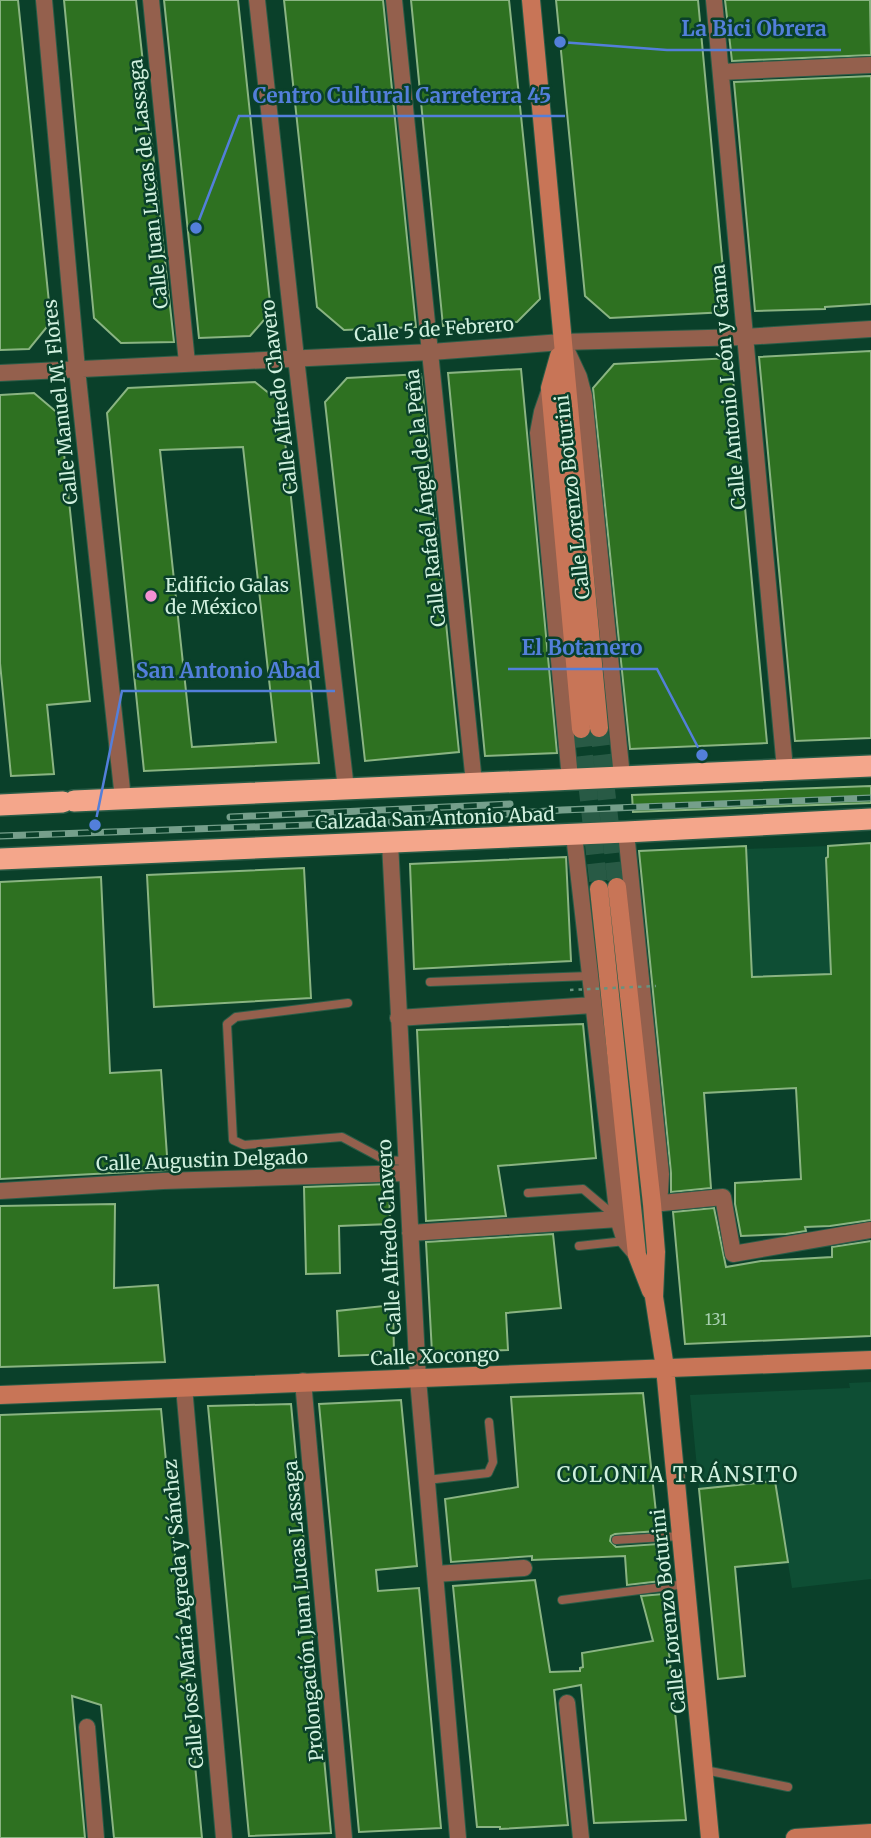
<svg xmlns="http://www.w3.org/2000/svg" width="871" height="1838" viewBox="0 0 871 1838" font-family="Merriweather,serif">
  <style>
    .built { fill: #0e4e34 }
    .building { fill: #2e7121; stroke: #8ab482; stroke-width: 2; fill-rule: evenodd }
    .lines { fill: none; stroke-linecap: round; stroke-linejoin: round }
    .secondary-tunnel { stroke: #285a45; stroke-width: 18; stroke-dasharray: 18 9; stroke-linecap: butt }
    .lane-casing { stroke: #2a5c47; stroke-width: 10 }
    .street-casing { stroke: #2a5c47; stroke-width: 18 }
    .secondary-casing { stroke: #2a5c47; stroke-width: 20 }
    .highway-casing { stroke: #2a5c47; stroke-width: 24 }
    .lane { stroke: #94604d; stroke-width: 8 }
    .street { stroke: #94604d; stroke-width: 16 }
    .secondary { stroke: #c87557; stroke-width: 18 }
    .highway { stroke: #f4a68b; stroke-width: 21 }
    .rail-casing { stroke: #759f8b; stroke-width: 7 }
    .rail { stroke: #0a402a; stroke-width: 4.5; stroke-dasharray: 13; stroke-linecap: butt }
    .path-bridge { stroke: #67937f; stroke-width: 2.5; stroke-dasharray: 3.5 5; stroke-linecap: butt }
    .poi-dot { fill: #f491d3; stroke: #0a402a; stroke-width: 2.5 }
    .labels { text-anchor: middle; stroke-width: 5; stroke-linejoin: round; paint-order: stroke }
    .number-label { font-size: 16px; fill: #a8d0af }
    .street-label { font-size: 19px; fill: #d0f0de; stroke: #0a402a }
    .poi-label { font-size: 19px; fill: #d0f0de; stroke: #0a402a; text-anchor: start }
    .neighbourhood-label { font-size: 21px; letter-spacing: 2px; fill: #d0f0de; stroke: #0a402a }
    .leader { fill: none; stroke: #537fda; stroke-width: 2.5 }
    .callout-dot { fill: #537fda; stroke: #0a402a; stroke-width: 2.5 }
    .callout-label { font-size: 21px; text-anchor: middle; font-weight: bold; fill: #537fda; stroke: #0a402a; stroke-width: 5; stroke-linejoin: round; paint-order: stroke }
  </style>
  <rect width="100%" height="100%" fill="#0a402a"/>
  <!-- built -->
  <path class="built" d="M828 846V857L826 858 831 974 752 977 746 849Z
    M871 1382V1579L792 1588 775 1481 699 1489 690 1395 850 1388 849 1383Z"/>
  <!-- building -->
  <path class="building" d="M0 0H18L51 322 29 349 0 350Z
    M64 0H136L174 342 121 343 94 318Z
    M164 0H238L271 312 250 336 199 338Z
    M284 0H383L416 327 344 330 317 307Z
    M411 0H509L540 299 517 322 443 326Z
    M556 0H698L727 312 610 318 585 296Z
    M725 0H870L871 55 732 61Z
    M871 76V304L825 307V309L755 311 734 82Z
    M871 351V738L795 741 759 357Z
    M731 358 767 743 630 749 593 388 614 364Z
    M521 369 557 753 485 756 448 373Z
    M421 374 459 752 365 761 325 402 347 378Z
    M255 382 281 403 319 763 144 771 107 413 128 388ZM243 447 276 742 192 747 160 450Z
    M34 393 60 415 90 701 47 705 54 774 11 776 0 663V395Z
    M871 786V803L633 812 632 795Z
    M871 843V1220L830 1226 805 1227 806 1231 786 1234 741 1236 735 1204V1183L801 1179 796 1088 704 1093 711 1188 671 1192V1173L639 851 746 846 752 977 831 974 826 858 828 857V846Z
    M566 857 571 961 414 969 410 864Z
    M304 868 311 998 154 1007 147 875Z
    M101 877 110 1073 161 1070 168 1170 0 1179V882Z
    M583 1024 596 1158 498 1166 506 1216 426 1221 417 1030Z
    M389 1184 390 1224 339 1226 340 1273 306 1274 304 1187Z
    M115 1204 114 1288 158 1285 165 1362 0 1367V1206Z
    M714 1208 726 1267 761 1261 832 1257V1247L871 1241V1336L685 1344 673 1212Z
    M553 1234 561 1308 506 1313 508 1350 432 1353 426 1242Z
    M393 1305 394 1354 339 1356 337 1311Z
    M643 1393 658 1531 615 1534 611 1536 610 1541 616 1547 658 1544 661 1581 627 1585 625 1556 532 1560V1556L451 1562 445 1499 518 1487 511 1397Z
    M401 1400 417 1566 376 1570 378 1591 419 1588 441 1828 359 1832 319 1404Z
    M291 1404 331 1833 249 1836 208 1406Z
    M161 1409 202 1838H114L101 1705 72 1696 85 1838H0V1415Z
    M775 1481 788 1562 735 1567 745 1676 718 1679 699 1489Z
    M535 1580 550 1672 580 1671V1668L583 1667 582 1653 653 1641 641 1596 663 1594 686 1820 594 1823 581 1685 554 1690 568 1825 500 1829V1827H477L453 1586Z"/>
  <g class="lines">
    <!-- secondary-tunnel -->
    <path class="secondary-tunnel" d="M599 728 617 887
      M581 729 599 889"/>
    <!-- lane casing -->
    <g class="lane-casing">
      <path id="lane" d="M430 982 590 976
        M348 1003 236 1017 227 1024 233 1140 244 1145 342 1137 385 1160 405 1161
        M528 1193 583 1189 615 1216
        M579 1246 625 1241
        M427 1480 488 1473 493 1462 489 1422
        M616 1540 681 1536
        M562 1600 686 1584
        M705 1770 788 1787"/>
    </g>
    <!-- street casing -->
    <g class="street-casing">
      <path id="street" d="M44 0 77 369 123 799
        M151 0 187 363
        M257 0 296 358 346 789
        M394 0 474 783
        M714 0 785 769
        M721 72 871 65
        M565 347 579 377 584 396 622 777
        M0 373 431 352 562 342 744 337 871 329
        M550 389 542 412 538 433 570 779
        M626 832 661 1174 660 1192 652 1204
        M574 835 618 1219 625 1241 637 1255
        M390 843 418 1379 458 1838
        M398 1018 593 1005
        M0 1191 163 1181 406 1173
        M652 1204 723 1197 733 1254 871 1230
        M410 1233 618 1219
        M303 1381 344 1838
        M184 1387 224 1838
        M435 1574 524 1568
        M567 1703 581 1838
        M87 1727 96 1838"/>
    </g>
    <!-- secondary casing -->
    <g class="secondary-casing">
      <path id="secondary" d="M531 0 599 728
        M559 356 550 388 581 729
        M617 887 652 1204 656 1252 654 1297 665 1368 710 1838
        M599 889 637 1255 651 1291
        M0 1395 871 1360
        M795 1838 871 1833"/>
    </g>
    <!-- highway casing -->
    <g class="highway-casing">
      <path id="highway" d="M74 801 871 766
        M0 805 63 802
        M0 859 626 832 871 819"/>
    </g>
    <!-- lane -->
    <use href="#lane" class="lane"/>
    <!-- street -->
    <use href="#street" class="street"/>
    <!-- secondary -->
    <use href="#secondary" class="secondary"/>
    <!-- highway -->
    <use href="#highway" class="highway"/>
    <!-- rail casing -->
    <g class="rail-casing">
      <path id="rail" d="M230 817 510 804
        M0 836 390 822 562 810 871 798"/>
    </g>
    <!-- rail -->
    <use href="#rail" class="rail"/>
    <!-- path-bridge -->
    <path class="path-bridge" d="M570 990 656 986"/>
  </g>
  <!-- markers -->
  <circle class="poi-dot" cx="151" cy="596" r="7"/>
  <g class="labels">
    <!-- number labels -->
    <g class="number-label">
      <text x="716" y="1325">131</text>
    </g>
    <!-- street labels -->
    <g class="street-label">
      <text transform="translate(148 184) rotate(-96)" y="7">Calle Juan Lucas de Lassaga</text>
      <text transform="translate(434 329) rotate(-4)" y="7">Calle 5 de Febrero</text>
      <text transform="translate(728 387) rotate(-95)" y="7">Calle Antonio León y Gama</text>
      <text transform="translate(279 397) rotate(-97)" y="7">Calle Alfredo Chavero</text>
      <text transform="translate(60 402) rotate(-96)" y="7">Calle Manuel M. Flores</text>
      <text transform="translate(572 497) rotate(-96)" y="7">Calle Lorenzo Boturini</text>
      <text transform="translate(425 498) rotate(-96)" y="7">Calle Rafaél Ángel de la Peña</text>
      <text transform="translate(435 818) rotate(-2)" y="7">Calzada San Antonio Abad</text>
      <text transform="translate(202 1160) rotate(-2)" y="7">Calle Augustin Delgado</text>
      <text transform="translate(389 1237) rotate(-93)" y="7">Calle Alfredo Chavero</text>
      <text transform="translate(435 1356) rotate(-2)" y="7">Calle Xocongo</text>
      <text transform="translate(303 1611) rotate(-95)" y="7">Prolongación Juan Lucas Lassaga</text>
      <text transform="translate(668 1611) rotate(-96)" y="7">Calle Lorenzo Boturini</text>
      <text transform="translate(183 1614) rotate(-95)" y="7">Calle José María Agreda y Sánchez</text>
    </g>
    <!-- poi labels -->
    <g class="poi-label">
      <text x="165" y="592">Edificio Galas<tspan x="165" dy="22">de México</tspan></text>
    </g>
    <!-- neighbourhood labels -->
    <g class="neighbourhood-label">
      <text x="678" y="1482">COLONIA TRÁNSITO</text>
    </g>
  </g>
  <!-- callouts -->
  <path class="leader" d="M560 42L667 50H841M196 228L239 116H565M702 755L657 669H508M95 825L122 691H335"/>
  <g class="callout-dot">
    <circle cx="560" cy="42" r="7"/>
    <circle cx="196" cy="228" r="7"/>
    <circle cx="702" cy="755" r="7"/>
    <circle cx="95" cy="825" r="7"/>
  </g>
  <g class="callout-label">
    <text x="754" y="36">La Bici Obrera</text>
    <text x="402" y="103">Centro Cultural Carreterra 45</text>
    <text x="582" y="655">El Botanero</text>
    <text x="228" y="678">San Antonio Abad</text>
  </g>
</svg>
